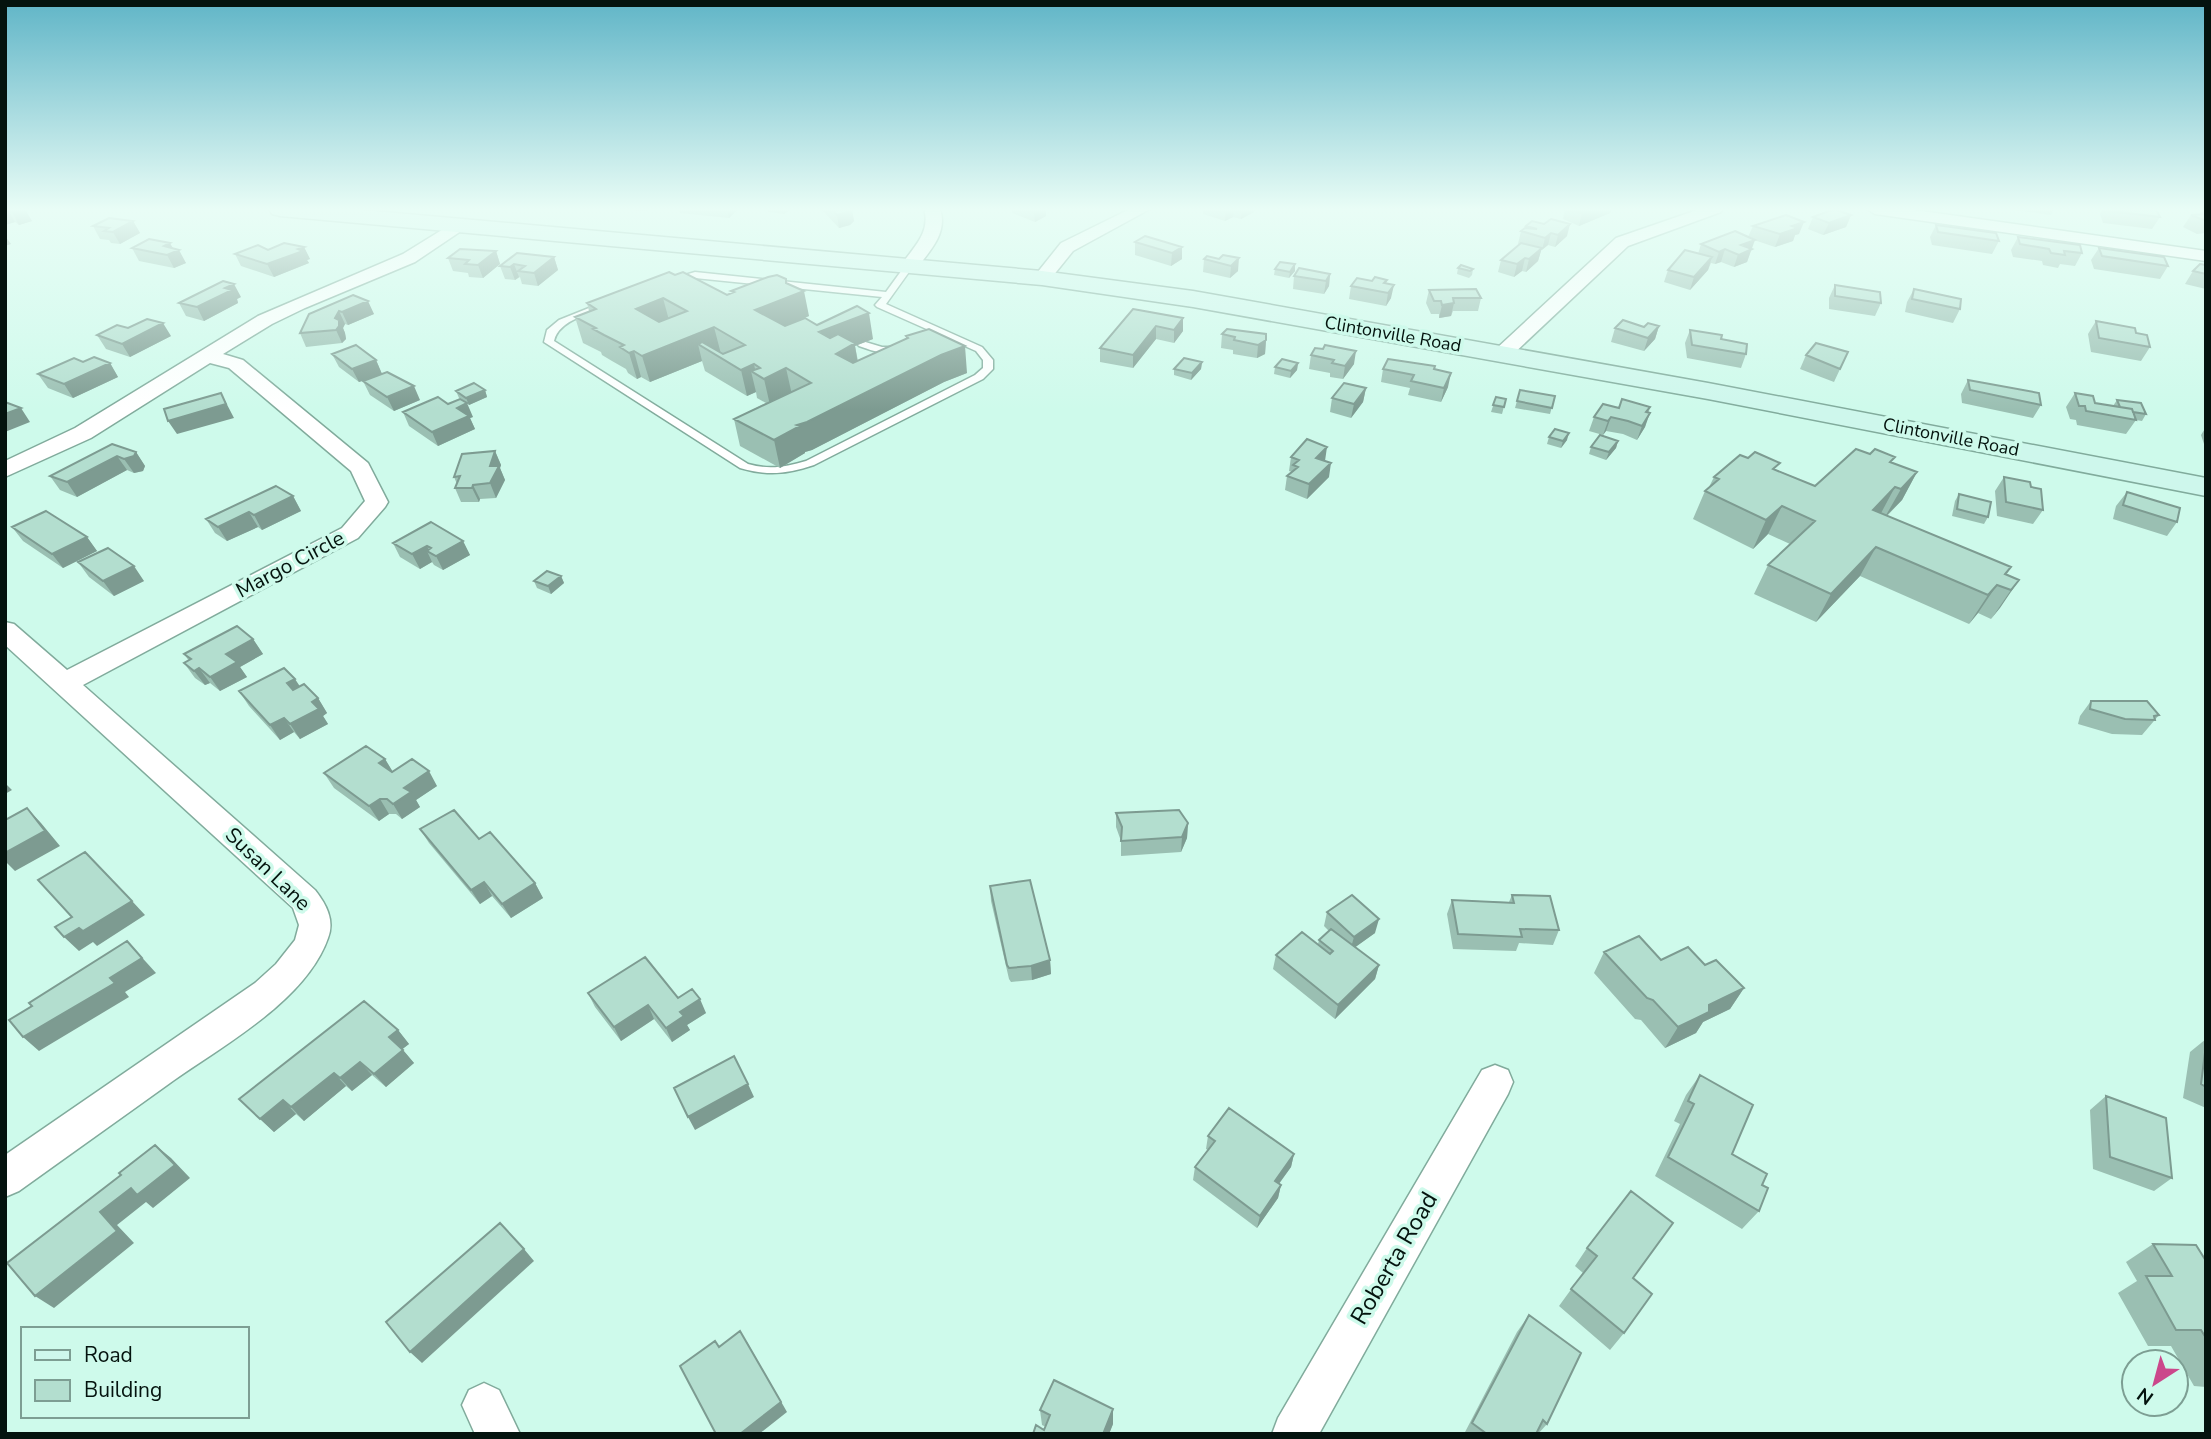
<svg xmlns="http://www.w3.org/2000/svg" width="2211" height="1439" viewBox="0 0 2211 1439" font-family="'Nunito Sans',sans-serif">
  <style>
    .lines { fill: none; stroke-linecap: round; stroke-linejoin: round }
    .service-casing { stroke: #81ab9c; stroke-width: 3 }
    .minor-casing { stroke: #81ab9c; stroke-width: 3 }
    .secondary-casing { stroke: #81ab9c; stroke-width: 3 }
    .service { fill: #fff; fill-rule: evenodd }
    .minor { fill: #fff; fill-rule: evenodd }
    .secondary { fill: #cef7ec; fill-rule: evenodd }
    .wall { fill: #9abfb2 }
    .shaded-wall { fill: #7d9b91 }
    .building { fill: #b3decf; stroke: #7d9b91; stroke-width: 2; fill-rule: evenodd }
    .labels { text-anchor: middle; stroke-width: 7; stroke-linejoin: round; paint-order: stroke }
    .far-street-label { font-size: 18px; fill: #04130e; stroke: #cefaeb }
    .street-label { font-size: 21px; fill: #04130e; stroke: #cefaeb }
    .near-street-label { font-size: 24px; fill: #04130e; stroke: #cefaeb }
  </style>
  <rect width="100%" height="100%" fill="#cefaeb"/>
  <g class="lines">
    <!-- service casing -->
    <g class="service-casing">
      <path id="service" d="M907 263 914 265 886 304 982 347 993 360V369L983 379 814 465C787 474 767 476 740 468L544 342 547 330 559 320 604 302H610V306C591 314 559 319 554 341L748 464C769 470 786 467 806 461L975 375 983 368V360L976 351 877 307 875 305 882 297 695 278 672 283 668 280 695 272 886 292Z
        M862 341 882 347H901L906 350C892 358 873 351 859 346L857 344Z"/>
    </g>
    <!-- minor casing -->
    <g class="minor-casing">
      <path id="minor" d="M924 209H940C948 233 930 251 916 269H904L901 265C914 247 931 232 924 209Z
        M1130 209H1150L1073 251 1048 282H1036L1033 278 1061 243Z
        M1700 209H1723L1721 212 1628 246 1510 357H1496L1493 353 1496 349 1616 238Z
        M1867 209H1907L2206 251V261L1875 214Z
        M458 220 466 225 464 229 415 262 305 308 272 324 223 354 243 360 368 463 388 502 385 507 358 538 83 685 315 890C326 904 335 920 328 938 306 1001 222 1046 170 1083 120 1119 69 1155 19 1191L5 1197V1155L255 983 276 964 295 940 299 925 293 908 5 645V622L14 624 67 670 342 528 365 501 351 471 229 368 210 363 91 438 5 477V461L75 428 258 316 403 254Z
        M1495 1065 1508 1070 1513 1082 1508 1094 1319 1434H1272L1278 1418 1482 1070Z
        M484 1383 499 1390 520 1434H475L462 1405 469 1390Z"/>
    </g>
    <!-- secondary casing -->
    <g class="secondary-casing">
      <path id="secondary" d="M269 209H351L1042 271 1193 291 1708 383 2206 478V496L1708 399 1193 307 1042 285 280 216 272 214Z"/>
    </g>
    <!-- service -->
    <use href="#service" class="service"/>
    <!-- minor -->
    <use href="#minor" class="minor"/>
    <!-- secondary -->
    <use href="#secondary" class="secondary"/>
  </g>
  <!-- wall -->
  <path class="wall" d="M5 209 32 221 19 225 15 222 5 225Z
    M619 209H651L645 211Z
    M679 209H737V210L729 218 680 213Z
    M768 209H789V210L784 214 768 212Z
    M821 209H851L854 221 850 225 839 228Z
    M1012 209H1046V216L1035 222 1012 213Z
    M1203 209H1255L1254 212 1241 219 1233 217 1225 221 1203 214Z
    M1565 209H1611L1610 213 1579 226 1563 219Z
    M2015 209H2054L2051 215 2015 210Z
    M2103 209H2156L2160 217 2152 229 2103 223 2100 214Z
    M2206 212V233L2197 234 2183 227 2191 215 2201 214 2202 213Z
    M1851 215 1846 227 1823 235 1808 229 1813 217Z
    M133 221 140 233 120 244 111 243 109 240 100 239 93 226Z
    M1936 225 1999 241 1992 254 1932 245 1930 237Z
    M1526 226 1567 236 1555 247 1548 245 1541 250 1538 261 1526 272 1522 271 1514 277 1498 272 1501 260 1520 244H1518L1521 231 1525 228Z
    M1753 226 1799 234 1795 235 1793 241 1775 247 1754 240 1747 262 1734 267 1721 262 1715 264 1711 263 1708 270 1690 290 1664 282 1668 270 1698 254 1701 244 1748 237Z
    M1145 236 1182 259 1171 266 1135 255V242Z
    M2018 237 2082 253 2075 266 2060 264 2058 268 2043 265 2042 261 2013 257 2011 250Z
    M304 247 310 259 307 260 309 263 274 277 241 266 235 254Z
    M132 248H173L186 263 174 268 139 261Z
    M2099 248 2168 266 2160 279 2094 269 2091 260Z
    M496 251 500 264 483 278 469 277 468 273 453 271 448 258Z
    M1223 255 1238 271 1230 278 1203 272 1204 259H1219Z
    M554 257 558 270 538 286 522 284 520 277 515 280 505 279 500 266Z
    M2206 265V289L2185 284 2193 271Z
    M1458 268 1473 269 1472 275 1469 278 1457 274Z
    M1275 269 1295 271 1289 278 1274 275Z
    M1330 274 1329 286 1324 294 1293 289 1294 276Z
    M675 275 727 295 732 293 731 291 786 283 809 316 785 326 817 325 873 339 855 346 858 361 906 339V336L967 373 944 382 812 450 805 452V453L780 468 740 446 734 419 766 403 757 398 756 392 747 396 705 371 702 361 650 382 641 377 637 379 628 373 626 369 612 361 602 355 601 352 583 343 575 317 589 311 587 303Z
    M1387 280 1386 284 1391 298 1386 306 1349 299 1351 286Z
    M1835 285 1881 303 1875 316 1829 309V298Z
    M1914 289 1960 309 1953 323 1905 312 1907 302Z
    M1429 290 1481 298 1478 311H1453L1451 316 1439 318V314H1431L1426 303Z
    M353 295 374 314 348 325 345 324 343 328 345 333 346 339 342 343 306 347 300 333Z
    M241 297 237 299 238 303 204 321 186 316 179 303Z
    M1133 309 1183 331 1174 343 1156 339 1133 368 1100 362V348Z
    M2096 321 2136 333 2150 347 2141 361 2091 352 2088 334Z
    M1659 326 1655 339 1644 351 1611 342 1615 328Z
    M1690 330 1721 339 1746 354 1741 368 1687 358 1685 343Z
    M1222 334 1266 340 1265 354 1257 358 1233 354V350L1221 348Z
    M97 335 171 336 130 357 106 349Z
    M1848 352 1834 382 1800 369 1806 355Z
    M332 354 376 360 382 374 359 382 339 367Z
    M1311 355 1354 364 1343 379 1330 377V373L1309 369Z
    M83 362 110 363 118 377 73 398 48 388 38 374Z
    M1202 362 1201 369 1191 380 1174 375V369Z
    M1298 363 1297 370 1290 378 1274 374 1275 367Z
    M1383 369 1435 370 1448 387 1441 402 1408 395 1410 388 1381 382Z
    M1968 380 2041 405 2033 418 1962 403 1961 394Z
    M363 381 420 400 394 411 370 395Z
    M1366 388 1363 402 1351 418 1330 412 1332 398Z
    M485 390 487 397 469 405 459 398 456 391Z
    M1520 390 1555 396 1550 414 1515 408Z
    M2075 393 2095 403 2113 406 2117 400 2146 414 2142 421 2136 420 2126 434 2077 425 2076 420 2070 419 2066 407Z
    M1496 397 1506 399 1502 414 1491 412Z
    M1622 399 1650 407 1645 427 1637 440 1623 434 1606 431 1603 435 1589 431 1594 417 1619 408Z
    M448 404 473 417 470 418 475 429 438 446 409 426 403 412Z
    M2206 427V444H2204L2201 435Z
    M1549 437 1567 440 1561 448 1547 444Z
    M1618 441 1616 448 1606 460 1589 454 1591 447Z
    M112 444 136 452 145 466 143 471 134 473 127 470 77 497 60 490 50 476Z
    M495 451 501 465 500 468 505 480 496 498 480 499 479 502H461L455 488 457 484 454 477Z
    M1291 457 1325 461 1329 477 1307 499 1285 490 1287 476 1292 472 1289 471Z
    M1892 463 1917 472 1902 500 1887 516 2011 567 2007 574 2019 580 1991 619 1978 613 1969 624 1860 576 1816 622 1754 594 1768 565 1790 544 1768 534 1753 549 1693 519 1705 491 1709 487 1714 477 1777 470 1815 486Z
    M2004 477 2031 487 2043 510 2033 524 1997 516 1995 491Z
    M2127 492 2177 522 2167 536 2113 519 2116 506Z
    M1959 494 1988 517 1984 524 1952 516 1955 501Z
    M293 496 301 511 262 530 258 527 227 541 215 533 206 519Z
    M12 527 87 537 97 551 63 568 23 541Z
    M463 541 470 555 443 570 434 565 432 562 420 569 400 557 393 543Z
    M78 562 144 581 114 596 89 577Z
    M561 576 564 583 551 594 537 588 534 581Z
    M253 639 263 654 240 667 247 677 220 691 210 683 205 685 195 678 184 663 189 661 184 654Z
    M300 687 318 698 327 713 323 716 328 724 300 739 294 732 280 740 249 706 239 691Z
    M2091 701 2159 715 2142 735 2112 734 2078 724 2080 716Z
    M385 759 393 772 437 786 416 800 420 807 402 819 396 814H389L379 821 334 788 324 773Z
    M1116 813 1188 823 1187 838 1181 852 1121 856V841L1116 827Z
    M420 829 479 839 535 883 543 898 511 918 492 896 480 904 429 843Z
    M990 886 1050 960 1051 974 1032 980 1011 982 1009 979 991 901Z
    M1512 895 1559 930 1553 945 1519 943 1516 951 1453 949 1447 914 1452 900 1509 902Z
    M1327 912 1375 933 1355 947 1379 965 1375 979 1335 1019 1273 969 1276 955 1318 944 1319 940 1329 931 1324 926Z
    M1604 952 1705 965 1744 988 1730 1009 1703 1022 1696 1033 1665 1048 1641 1020 1635 1019 1594 973Z
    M588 993 678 998 706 1013 687 1025 690 1030 672 1042 654 1019 621 1041 595 1007Z
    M398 1030 409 1044 402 1049 414 1063 386 1087 372 1075 352 1091 346 1086 304 1121 296 1114 274 1132 239 1099Z
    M2206 1039V1108L2183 1098 2190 1052Z
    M1700 1075 1732 1154 1762 1185 1759 1211 1742 1229 1655 1176 1680 1124 1674 1121 1686 1095Z
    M2106 1096 2172 1178 2154 1191 2093 1169 2090 1110Z
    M1208 1136 1294 1154 1291 1167 1279 1184 1281 1185 1278 1198 1257 1228 1193 1180 1195 1167 1208 1150 1206 1149Z
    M2153 1244 2206 1261V1387L2194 1386 2171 1346H2148L2118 1293 2137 1281 2126 1262Z
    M1587 1248 1633 1278 1624 1333 1610 1350 1559 1306 1583 1273 1575 1266Z
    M1529 1315 1547 1424 1538 1434H1464L1517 1332Z
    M1113 1409V1424L1109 1434H1033L1044 1430 1046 1427 1042 1425 1040 1410Z"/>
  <!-- shaded-wall -->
  <path class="shaded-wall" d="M25 209 32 221 19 225 12 212Z
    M727 209H737V210L729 218Z
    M783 209H789V210L784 214Z
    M852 209 854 221 850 225 839 228 837 215Z
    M1034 209H1046V216L1035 222Z
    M1226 209H1234L1233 217 1225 221Z
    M1242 209H1255L1254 212 1241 219Z
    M1594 209H1611L1610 213 1579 226 1582 213Z
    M8 210 15 222 5 225V211Z
    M1851 215 1846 227 1823 235 1829 223Z
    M133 221 140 233 120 244 113 232Z
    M1804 222 1799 234 1795 235 1793 241 1775 247 1780 234 1792 226Z
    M1570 224 1567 236 1555 247 1558 235Z
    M1551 233 1548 245 1542 250 1545 238Z
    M5 236 11 244 5 246Z
    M1755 240 1747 262 1734 267 1741 245Z
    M170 243 175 252 179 250 186 263 174 268 167 255 164 246Z
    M304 247 310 259 307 260 309 263 274 277 267 264Z
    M1182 247V259L1171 266 1172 253Z
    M1542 248 1538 261 1526 272 1529 259Z
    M1725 249 1721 262 1715 264 1719 252Z
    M496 251 500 264 483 278 478 265Z
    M554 257 558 270 538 286 534 273Z
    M1712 257 1708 270 1690 290 1694 277Z
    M1239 258 1238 271 1230 278 1231 266Z
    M1525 258 1522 271 1514 277 1517 264Z
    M514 264 519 277 515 280 510 267Z
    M1295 264V271L1289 278 1290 272Z
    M1330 274 1329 286 1324 294 1326 281Z
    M234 284 241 297 237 299 238 303 204 321 197 307 225 288Z
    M1394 285 1391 298 1386 306 1388 293Z
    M804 291 809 316 761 336 755 310Z
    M663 298 670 324 643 335 636 309Z
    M368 301 374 314 348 325 342 312Z
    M1454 303 1451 316 1439 318 1442 305Z
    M339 311 345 324 343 328 345 333 346 339 342 343 336 330 335 318Z
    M869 313 873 339 855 346 859 370 841 380 819 332Z
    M1183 318V331L1174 343V330Z
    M163 323 171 336 130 357 122 344Z
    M1156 326V339L1133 368V355Z
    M1659 326 1655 339 1644 351 1648 338Z
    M714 327 721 354 698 344 702 361 650 382 642 356Z
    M1266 340 1265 354 1257 358 1258 345Z
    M965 346 967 373 944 382 812 450 805 452V453L780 468 774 440 797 425 941 355Z
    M634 351 641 377 637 379 629 353Z
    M1356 351 1354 364 1343 379 1345 366Z
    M376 360 382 374 359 382 352 369Z
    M1202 362 1201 369 1191 380 1192 373Z
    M110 363 118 377 73 398 64 384Z
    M1298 363 1297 370 1290 378 1291 371Z
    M754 364 756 374 751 371 756 392 747 396 741 370Z
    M786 368 792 395 770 405 764 379Z
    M1451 373 1448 387 1441 402 1444 388Z
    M414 386 420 400 394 411 387 397Z
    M1366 388 1363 402 1351 418 1354 404Z
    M485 390 487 397 469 405 466 398Z
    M221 393 234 418 177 434 168 421Z
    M467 403 473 417 470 418 475 429 438 446 432 432 457 408Z
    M21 408 30 422 5 432V414Z
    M1650 413 1645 427 1637 440 1642 426Z
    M1611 417 1606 431 1603 435 1608 421Z
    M1569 433 1567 440 1561 448 1563 441Z
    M1618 441 1616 448 1606 460 1609 452Z
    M1327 447 1325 461 1316 458Z
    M495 451 501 465 500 468 505 480 496 498 490 483V466Z
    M136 452 145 466 143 471 134 473 124 459Z
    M117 456 127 470 77 497 67 482Z
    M1331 463 1329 477 1307 499 1309 484Z
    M1917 472 1902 500 1885 517 1901 489Z
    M473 485 480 499 479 502 472 488Z
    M1895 487 1880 515 1873 510Z
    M293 496 301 511 262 530 254 515Z
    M1782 506 1768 534 1753 549 1766 520Z
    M249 512 258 527 227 541 218 527Z
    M87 537 97 551 63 568 52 554Z
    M463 541 470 555 443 570 436 556Z
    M427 546 430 552 427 551 432 562 420 569 412 554Z
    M1876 547 1860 576 1816 622 1831 594Z
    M134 566 144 581 114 596 103 581Z
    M561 576 564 583 551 594 548 586Z
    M2019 580 2000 608 1991 619 2011 590Z
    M1997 585 1978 613 1969 624 1988 595Z
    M253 639 263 654 240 667 247 677 220 691 210 677 226 654Z
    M199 668 210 683 205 685 194 671Z
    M295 679 305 694 297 698 287 683Z
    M318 698 327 713 323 716 328 724 300 739 290 724 312 702Z
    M284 718 294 732 280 740 270 725Z
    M385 759 394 774 379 763Z
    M429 771 437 786 416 800 420 807 402 819 393 804 404 788Z
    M5 783 12 790 5 794Z
    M380 799 389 814 379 821 369 806Z
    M27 808 41 823 60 846 15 871 5 861V853Z
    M1188 823 1187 838 1181 852 1182 837Z
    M484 882 492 896 480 904 471 890Z
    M535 883 543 898 511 918 502 904Z
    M132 901 145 915 97 946 93 942 79 951 64 937 79 928Z
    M1379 919 1375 933 1350 951 1354 937Z
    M127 941 156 973 125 992 129 997 39 1051 23 1037 110 978Z
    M1050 960 1051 974 1032 980 1031 966Z
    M1379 965 1375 979 1335 1019 1338 1005Z
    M1744 988 1730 1009 1703 1022 1696 1033 1665 1048 1678 1027 1709 1005Z
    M700 999 706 1013 687 1025 690 1030 672 1042 666 1028 680 1012Z
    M648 1005 654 1019 621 1041 614 1027Z
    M398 1030 409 1044 400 1051 389 1037Z
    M403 1050 414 1063 386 1087 374 1074Z
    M360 1062 372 1075 352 1091 340 1078Z
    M334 1073 346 1086 304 1121 291 1107Z
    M748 1084 754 1097 695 1130 688 1117Z
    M283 1100 296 1114 274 1132 260 1119Z
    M155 1145 171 1158 190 1178 153 1208 146 1202 117 1225 134 1243 54 1308 35 1296 100 1212Z
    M1294 1154 1291 1167 1272 1193 1275 1181Z
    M1281 1185 1278 1198 1257 1228 1260 1216Z
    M524 1249 534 1261 422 1363 410 1352Z
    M747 1342 787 1412 759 1434H740Z
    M1113 1409V1424L1109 1434H1103Z"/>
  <!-- building -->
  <path class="building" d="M5 209H24L12 212 8 210 5 211Z
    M831 209H852L848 212 837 215Z
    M1571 209H1594L1582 213Z
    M1834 209 1851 215 1829 223 1813 217Z
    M2109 209H2156L2160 217 2110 211Z
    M2206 212V221L2191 215 2204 214 2202 213Z
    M1786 215 1804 222 1792 226 1798 228 1780 234 1753 226Z
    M109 218 133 221 113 232 104 231 109 228 93 226Z
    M1551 219 1570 224 1558 235 1551 233 1545 238 1521 231 1525 228 1537 229 1526 226 1532 221 1544 224Z
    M1936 225 1996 233 1999 241 1938 232Z
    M1735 231 1755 240 1741 245 1752 249 1739 255 1725 249 1719 252 1701 244Z
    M1145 236 1182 247 1172 253 1135 242Z
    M2018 237 2080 245 2082 253 2064 251 2065 255 2051 253 2049 249 2020 244Z
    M149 239 170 243 164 246 179 250 167 255 132 248Z
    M284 243 304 247 298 249 303 251 267 264 235 254 258 245 268 250Z
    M1521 243 1542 248 1529 259 1525 258 1517 264 1501 260Z
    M2099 248 2164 257 2168 266 2102 256Z
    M460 249 496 251 478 265 465 264 469 260 448 258Z
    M1685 250 1712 257 1694 277 1668 270Z
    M517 253 554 257 534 273 518 271 525 266 514 264 510 267 500 266Z
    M1223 255 1239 258 1231 266 1204 259 1207 256 1219 259Z
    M1280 262 1295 264 1290 272 1275 269Z
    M2200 264 2206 265V274L2193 271Z
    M1461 265 1473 269 1470 271 1458 268Z
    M1299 268 1330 274 1326 281 1294 276Z
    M669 272 675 275 683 272 727 295 734 292 731 291 768 277 777 275 786 279V283L804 291 755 310 785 326 805 318 817 325 857 306 869 313 819 332 830 338 838 334 855 343 836 354 853 363 908 338 906 336 929 329 965 346 941 355 807 422 797 425 800 426 774 440 734 419 811 383 786 368 764 379 751 371 760 368 754 364 741 370 698 344 702 342 723 354 745 345 714 327 642 356 634 351 629 353 620 347 624 345 604 335 593 329 596 328 575 317 596 309 587 303ZM663 298 687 311 659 322 636 309Z
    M1375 277 1387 280 1384 283 1394 285 1388 293 1351 286 1357 278 1372 281Z
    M223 281 234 284 225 288 232 290 197 307 179 303Z
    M1835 285 1880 292 1881 303 1835 296Z
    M1476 289 1481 298H1453L1454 303 1442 305 1441 301H1434L1429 290Z
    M1914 289 1961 299 1960 309 1912 299Z
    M353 295 368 301 342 312 339 311 335 318 339 320V326L336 330 300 333 309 314Z
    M1133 309 1183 318 1174 330 1156 326 1133 355 1100 348Z
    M147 319 163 323 122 344 97 335 117 325 128 328Z
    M1623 320 1644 327 1648 323 1659 326 1648 338 1615 328Z
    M2096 321 2135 328 2136 333 2147 335 2150 347 2099 338Z
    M1227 329 1266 334V340L1258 345 1234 340 1235 337 1222 334Z
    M1690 330 1722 335 1721 339 1747 344 1746 354 1692 345Z
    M1816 343 1848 352 1840 369 1806 355Z
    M356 345 376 360 352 369 332 354Z
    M1325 345 1356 351 1345 366 1332 363 1334 360 1311 355 1315 348 1323 349Z
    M94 357 110 363 64 384 38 374 74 358 83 362Z
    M1184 358 1202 362 1192 373 1174 369Z
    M1282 359 1298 363 1291 371 1275 367Z
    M1388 359 1435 366 1434 369 1451 373 1444 388 1411 381 1414 375 1383 369Z
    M387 372 414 386 387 397 363 381Z
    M1968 380 2039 393 2041 405 1970 390Z
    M474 383 485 390 466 398 456 391Z
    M1344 383 1366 388 1354 404 1332 398Z
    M1520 390 1555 396 1552 408 1517 401Z
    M221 393 226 404 168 421 164 409Z
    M2075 393 2093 396 2095 403 2132 409 2136 420 2086 411 2085 406H2079Z
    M438 397 448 404 460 399 467 403 457 408 469 416 432 432 403 412Z
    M1496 397 1506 399 1504 407 1493 405Z
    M1622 399 1650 407 1646 412 1650 413 1642 426 1628 421 1611 417 1608 421 1594 417 1603 404 1619 408Z
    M2117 400 2141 403 2146 414 2133 412 2132 409 2120 407Z
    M5 402 21 408 5 414Z
    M1555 429 1569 433 1563 441 1549 437Z
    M1600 435 1618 441 1609 452 1591 447Z
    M1307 439 1327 447 1316 458 1331 463 1309 484 1287 476 1298 467 1293 465 1299 460 1291 457Z
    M112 444 136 452 134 456 124 459 117 456 67 482 50 476Z
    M1856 449 1870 454 1875 449 1895 457 1890 462 1917 472 1901 489 1895 487 1873 510 2011 567 2005 574 2019 580 2011 590 1997 585 1988 595 1876 547 1831 594 1768 565 1815 521 1782 506 1766 520 1705 491 1719 479 1714 477 1740 455 1748 458 1755 452 1780 463 1773 469 1815 486Z
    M495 451 490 466H499L490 483 473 485 472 488H455L460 476 454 477 462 454Z
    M2004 477 2030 482 2031 487 2041 489 2043 510 2006 502Z
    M276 486 293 496 254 515 249 512 218 527 206 519Z
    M2127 492 2180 508 2177 522 2123 505Z
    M1959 494 1991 502 1988 517 1957 509Z
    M46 511 87 537 52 554 12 527Z
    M431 522 463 541 436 556 427 551 431 548 427 546 412 554 393 543Z
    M108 548 134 566 103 581 78 562Z
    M547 571 561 576 548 586 534 581Z
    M237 626 253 639 226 654 237 662 210 677 199 668 194 671 184 663 191 659 184 654Z
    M284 668 295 679 287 683 293 690 304 684 318 698 312 702 319 709 290 724 284 718 270 725 239 691Z
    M2091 701H2147L2159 715 2154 716 2155 720 2125 719 2090 709Z
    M366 746 385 759 379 763 392 772 412 759 429 771 404 788 411 792 393 804 387 799H380L369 806 324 773Z
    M27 808 45 831 5 853V820Z
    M454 810 479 839 490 832 535 883 502 904 484 882 471 890 420 829Z
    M1179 810 1188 823 1182 837 1121 841 1122 827 1116 813Z
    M85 852 132 901 83 931 79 928 64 937 55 927 72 917 38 880Z
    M1030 880 1050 960 1031 966 1009 968 1007 965 990 886Z
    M1352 895 1379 919 1354 937 1327 912Z
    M1512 895 1550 896 1559 930 1520 929 1522 937 1458 934 1452 900 1514 903Z
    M1331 929 1379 965 1338 1005 1276 955 1302 932 1330 954 1333 951 1319 940Z
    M1639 936 1661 960 1688 947 1705 965 1716 960 1744 988 1709 1005V1012L1678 1027 1653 1000 1647 998 1604 952Z
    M127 941 142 958 110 978 115 983 23 1037 9 1020 32 1006 29 1003Z
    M645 957 678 998 692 989 700 999 680 1012 684 1016 666 1028 648 1005 614 1027 588 993Z
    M364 1001 398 1030 389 1037 403 1050 374 1074 360 1062 340 1078 334 1073 291 1107 283 1100 260 1119 239 1099Z
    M2206 1045V1087L2201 1084Z
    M734 1056 748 1084 688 1117 674 1088Z
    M1700 1075 1753 1105 1732 1154 1767 1174 1762 1185 1768 1188 1759 1211 1668 1157 1694 1104 1688 1101Z
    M2106 1096 2166 1118 2172 1178 2110 1157Z
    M1229 1108 1294 1154 1275 1181 1281 1185 1260 1216 1195 1167 1215 1141 1208 1136Z
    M155 1145 175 1165 137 1195 131 1188 100 1212 117 1231 35 1296 7 1263 121 1175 119 1173Z
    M1631 1191 1673 1223 1633 1278 1652 1294 1624 1333 1571 1289 1597 1256 1587 1248Z
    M500 1223 524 1249 410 1352 386 1322Z
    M2153 1244 2196 1245 2206 1261V1338L2201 1330H2176L2146 1276H2172Z
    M1529 1315 1581 1353 1547 1424 1543 1420 1536 1434H1487L1472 1423Z
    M740 1331 781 1402 740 1434H716L680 1366 715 1341 719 1347Z
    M1054 1380 1113 1409 1103 1434H1033L1036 1425 1044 1430 1050 1415 1040 1410Z"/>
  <!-- sky -->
  <linearGradient id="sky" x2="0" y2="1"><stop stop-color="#60b5c7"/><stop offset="0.51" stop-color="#e9fdf6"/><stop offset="1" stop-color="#e9fdf6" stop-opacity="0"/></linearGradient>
  <rect width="2211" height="410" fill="url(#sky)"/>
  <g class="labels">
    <!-- far-street labels -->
    <g class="far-street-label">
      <text transform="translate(1393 334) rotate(10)" y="6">Clintonville Road</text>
      <text transform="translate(1951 437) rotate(11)" y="6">Clintonville Road</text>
    </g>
    <!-- street labels -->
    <g class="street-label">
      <text transform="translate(290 564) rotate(-28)" y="7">Margo Circle</text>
      <text transform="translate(268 869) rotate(44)" y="7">Susan Lane</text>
    </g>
    <!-- near-street labels -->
    <g class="near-street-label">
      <text transform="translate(1394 1258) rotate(-60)" y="8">Roberta Road</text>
    </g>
  </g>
  <!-- border -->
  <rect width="2211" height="1439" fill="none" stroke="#04130e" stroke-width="14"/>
  <!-- legend -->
  <rect x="21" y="1327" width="228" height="91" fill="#cefaeb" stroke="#7d9e93" stroke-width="2"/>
  <rect x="35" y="1350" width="35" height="10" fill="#cef7ec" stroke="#7d9e93" stroke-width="2"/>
  <text x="84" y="1362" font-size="21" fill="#04130e">Road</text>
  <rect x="35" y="1380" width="35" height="21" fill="#b3decf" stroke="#7d9e93" stroke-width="2"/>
  <text x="84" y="1397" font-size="21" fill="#04130e">Building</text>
  <!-- north arrow -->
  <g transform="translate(2155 1383) rotate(216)"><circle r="33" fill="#cefaeb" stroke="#7d9e93" stroke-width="2"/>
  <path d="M0-5L12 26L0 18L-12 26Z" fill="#cb478b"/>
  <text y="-10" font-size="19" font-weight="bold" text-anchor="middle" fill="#04130e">N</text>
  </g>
</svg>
